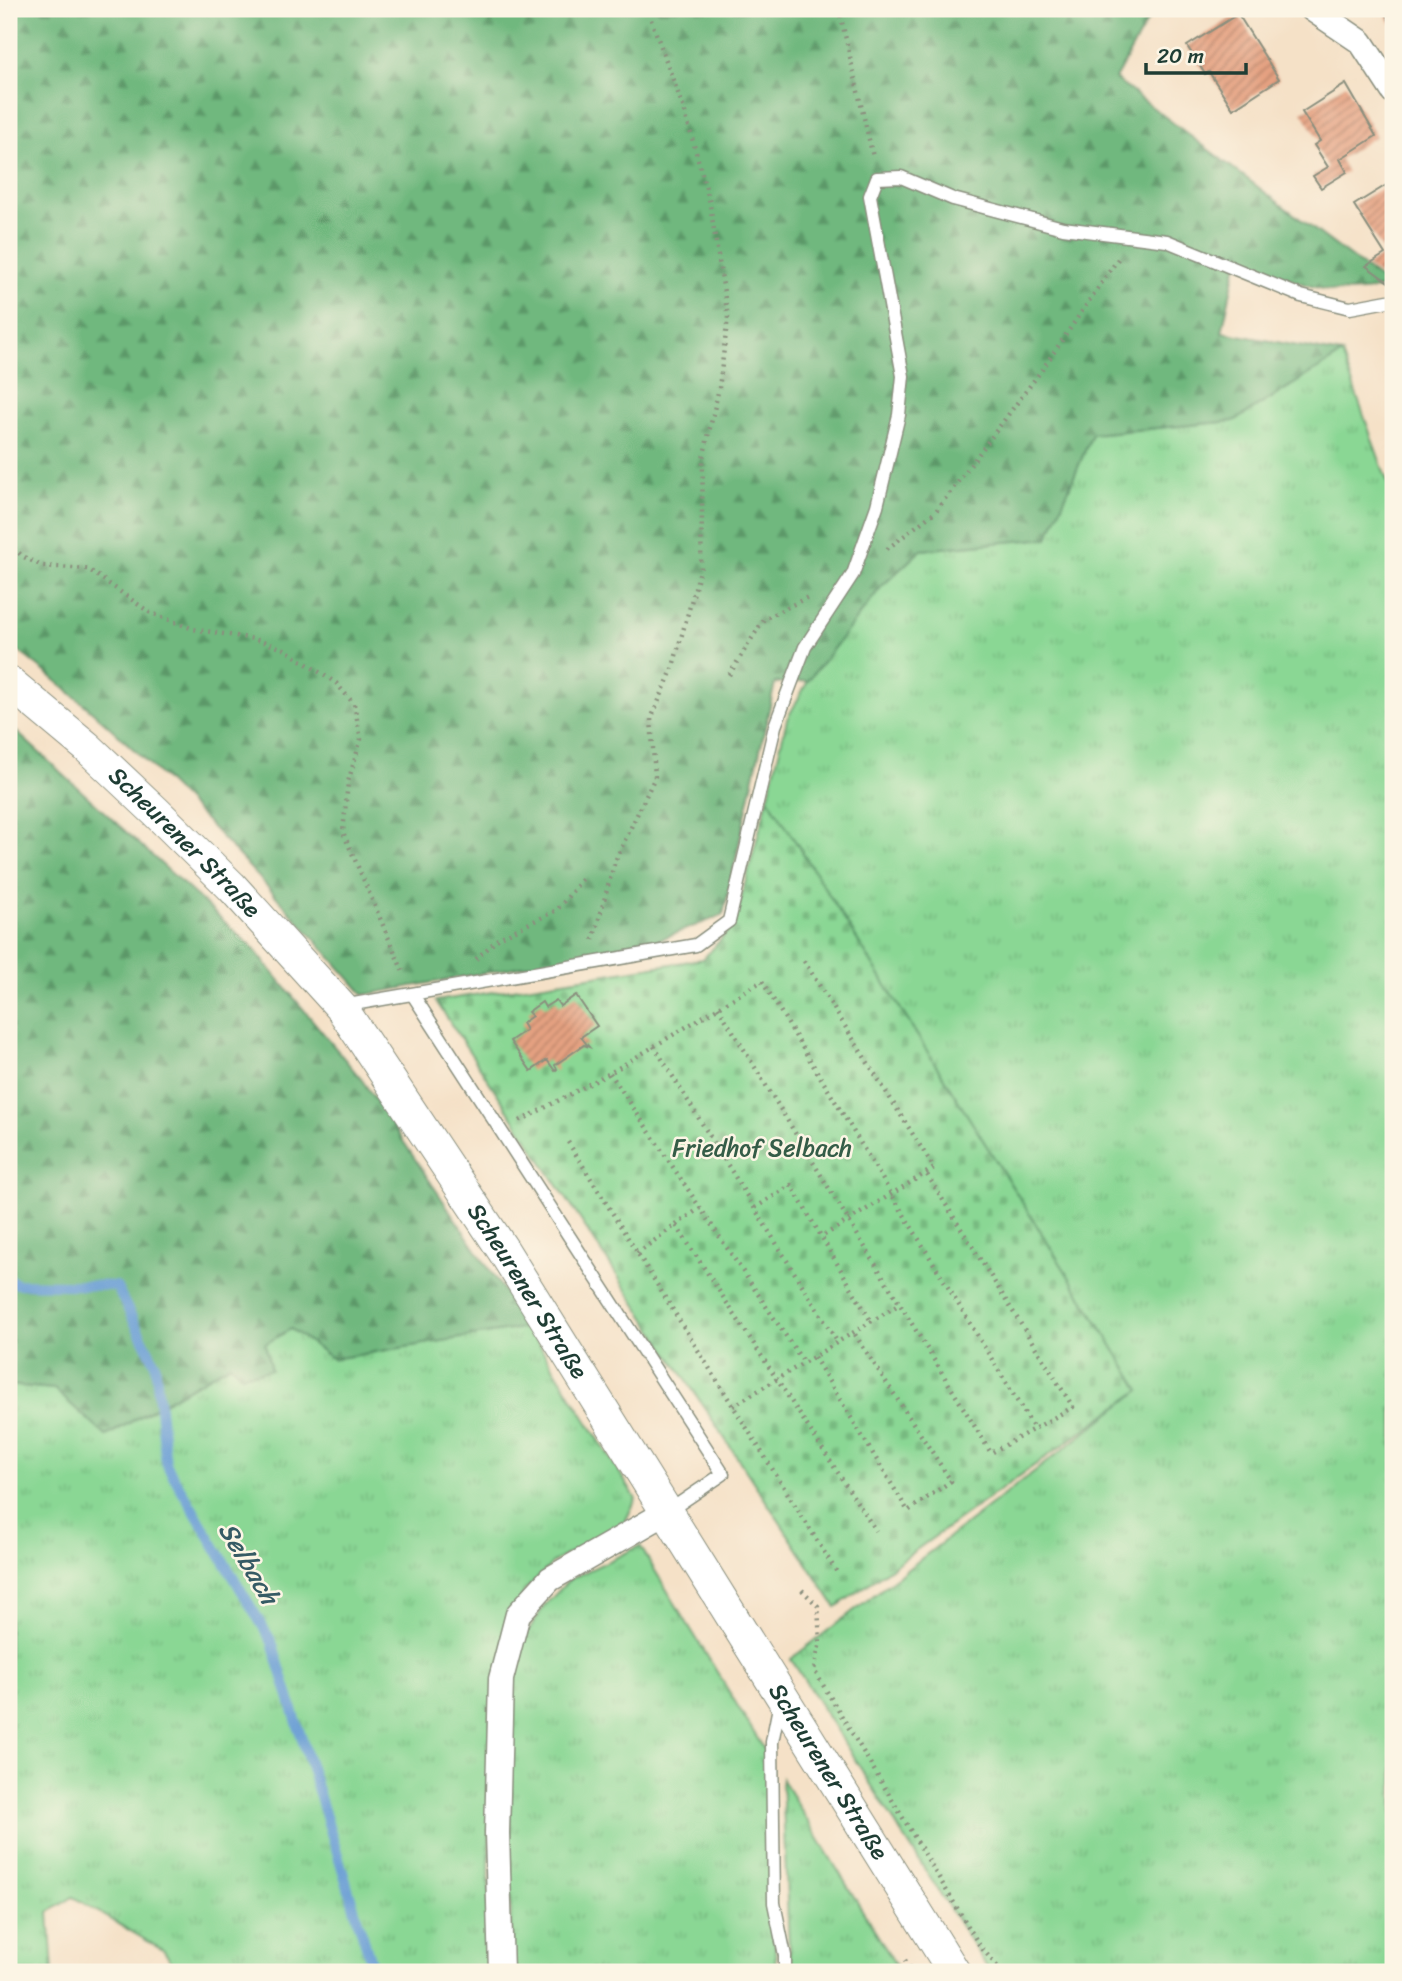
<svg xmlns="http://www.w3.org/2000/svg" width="1402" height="1981" viewBox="0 0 1402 1981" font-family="Sriracha,sans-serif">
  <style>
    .grass { fill: url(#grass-tufts); stroke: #548a64; stroke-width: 2 }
    .forest { fill: url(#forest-firs); stroke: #477a59; stroke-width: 2 }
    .cemetery { fill: url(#cemetery-stones); stroke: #548a64; stroke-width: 2 }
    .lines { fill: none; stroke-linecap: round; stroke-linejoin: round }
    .stream { stroke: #689dd4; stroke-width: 10 }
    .building { fill: url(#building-hatch) }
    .service-casing { stroke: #8a8f7e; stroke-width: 15 }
    .minor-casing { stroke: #8a8f7e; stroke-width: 27 }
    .tertiary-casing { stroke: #8a8f7e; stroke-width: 34 }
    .path { stroke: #8a8f7e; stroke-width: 4.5; stroke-dasharray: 2 5; stroke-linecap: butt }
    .service { stroke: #fff; stroke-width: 12 }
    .minor { stroke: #fff; stroke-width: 24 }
    .tertiary { stroke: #fff; stroke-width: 32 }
    .labels { text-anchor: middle; stroke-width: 5; stroke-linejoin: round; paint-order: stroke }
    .street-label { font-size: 24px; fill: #1f3d34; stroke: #fcf5e5 }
    .park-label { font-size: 24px; fill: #345c47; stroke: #fcf5e5 }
    .water-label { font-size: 26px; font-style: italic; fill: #355a64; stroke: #fcf5e5 }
  </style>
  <defs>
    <pattern id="grass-tufts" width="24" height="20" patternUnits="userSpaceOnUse" patternTransform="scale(1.75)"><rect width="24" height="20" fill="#8ad794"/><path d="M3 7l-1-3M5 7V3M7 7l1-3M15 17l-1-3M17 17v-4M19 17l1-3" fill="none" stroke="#77b980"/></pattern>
    <pattern id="forest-firs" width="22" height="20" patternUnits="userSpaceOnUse" patternTransform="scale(1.75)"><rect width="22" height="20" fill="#6fb87e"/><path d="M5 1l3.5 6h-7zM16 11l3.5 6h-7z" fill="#5b9768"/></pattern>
    <pattern id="cemetery-stones" width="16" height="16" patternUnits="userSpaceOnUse" patternTransform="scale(1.75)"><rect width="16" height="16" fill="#8ad794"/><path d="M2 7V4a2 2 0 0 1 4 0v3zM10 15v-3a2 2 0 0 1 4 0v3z" fill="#77b980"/></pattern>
    <pattern id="building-hatch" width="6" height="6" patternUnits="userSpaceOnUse" patternTransform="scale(1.75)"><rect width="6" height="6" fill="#e5a181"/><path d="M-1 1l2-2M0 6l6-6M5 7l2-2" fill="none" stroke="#b9846a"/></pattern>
  </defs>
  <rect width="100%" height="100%" fill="#fcf5e5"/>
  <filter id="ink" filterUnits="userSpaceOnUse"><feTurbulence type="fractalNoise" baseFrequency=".0143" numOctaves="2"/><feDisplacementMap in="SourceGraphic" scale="14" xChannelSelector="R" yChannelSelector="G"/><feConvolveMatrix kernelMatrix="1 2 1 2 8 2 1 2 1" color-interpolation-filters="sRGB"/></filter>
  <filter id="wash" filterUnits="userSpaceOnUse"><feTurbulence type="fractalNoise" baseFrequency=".00686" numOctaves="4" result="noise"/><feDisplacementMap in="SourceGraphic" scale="28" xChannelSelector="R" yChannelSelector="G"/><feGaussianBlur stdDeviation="1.57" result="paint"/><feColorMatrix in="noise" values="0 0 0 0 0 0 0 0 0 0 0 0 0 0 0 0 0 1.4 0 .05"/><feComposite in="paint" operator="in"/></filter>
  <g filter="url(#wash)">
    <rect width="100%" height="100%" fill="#f5e1c7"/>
    <!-- grass -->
    <path class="grass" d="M1342 354 1393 498V1972H990L791 1659 1140 1390 768 798 787 719 808 681 882 586 921 550 1048 538 1092 434 1234 421Z
      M528 1327 636 1499 625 1522 555 1561 524 1591 491 1706 488 1972H178L164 1951 73 1897 49 1912 53 1972H9V1385L54 1389 107 1436 291 1329 333 1359Z
      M640 1546 767 1754 776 1972H511L509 1705 519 1647 544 1606 570 1579Z
      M782 1779 900 1972H790Z"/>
    <!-- forest -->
    <path class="forest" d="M9 9H1154L1115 79 1389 286C1328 303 1294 279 1238 258L1222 332 1342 354 1234 421 1092 434 1048 538 921 550 882 586 808 681 775 683 723 915 653 942 364 995C257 873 139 740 9 644Z
      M9 725 251 946 362 1080 528 1327 333 1359 291 1329 265 1344 271 1370 241 1375 230 1364 106 1436 54 1389 9 1385Z"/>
    <!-- cemetery -->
    <path class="cemetery" d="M768 798 1140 1390 836 1607 436 1001 703 959 734 925Z"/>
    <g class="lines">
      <!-- stream -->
      <path class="stream" d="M9 1279 17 1284 116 1286 155 1363 166 1464 272 1642 374 1972"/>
    </g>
    <g id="blocks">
      <!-- building -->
      <path class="building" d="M1393 9V27L1385 13Z
        M1238 14 1279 79 1233 109 1209 72 1205 74 1187 46Z
        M1346 84 1376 136 1340 159 1347 172 1321 188 1313 176 1328 167 1314 145 1320 141 1302 112Z
        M1393 181V282L1391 284 1366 266 1385 254 1354 205Z
        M576 995 597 1026 581 1037 589 1047 584 1045 555 1065 557 1069 555 1071 547 1060 531 1071 510 1041 526 1030 522 1023 532 1016 528 1012 542 1002 545 1007 556 1000 560 1006Z"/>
    </g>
  </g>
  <g filter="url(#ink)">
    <use href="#blocks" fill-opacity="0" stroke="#8a8f7e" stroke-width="2"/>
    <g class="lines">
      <!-- service casing -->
      <g class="service-casing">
        <path id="service" d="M413 995 723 1474 667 1512
          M342 1006 696 945 729 921 775 726 805 647 853 574 877 506 899 415 903 376 870 196 877 178 901 177 953 199 1063 228 1167 241 1301 296 1350 308 1393 300
          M780 1702 772 1742 774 1903 785 1956V1972"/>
      </g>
      <!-- minor casing -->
      <g class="minor-casing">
        <path id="minor" d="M1312 9 1361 42 1393 91
          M501 1972 497 1833 501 1679 518 1614 550 1579 667 1512"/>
      </g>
      <!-- tertiary casing -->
      <g class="tertiary-casing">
        <g id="tertiary">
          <path id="s1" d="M9 682 87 747 156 812 232 887 341 1007 503 1250 954 1972"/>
        </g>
      </g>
      <!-- path -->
      <path class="path" d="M839 9 873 157
        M9 543 22 556 42 566 88 569 149 612 193 629 254 639 284 649 336 683 354 704 361 739 348 782 343 832 404 974
        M887 549 936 511 1041 371 1120 256
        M729 675 764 619 808 597
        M593 940 615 861 655 777 651 719 672 670 701 567 703 459 719 388 728 317 709 199 684 109 647 9
        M476 959 499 938 557 910 585 876
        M804 961 934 1168 823 1236
        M718 1007 991 1453 1073 1407 926 1173
        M654 1046 838 1343
        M610 1073 804 1363
        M520 1121 610 1073 762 981 1033 1427
        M568 1142 838 1574
        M755 1208 791 1185 872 1323
        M676 1225 700 1208
        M637 1253 676 1225 876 1531
        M814 1357 908 1511 951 1481 854 1333
        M733 1406 900 1304
        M802 1590 818 1606 820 1642 814 1670 980 1946 1002 1972
        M905 1960 912 1972"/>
      <!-- service -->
      <use href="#service" class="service"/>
      <!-- minor -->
      <use href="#minor" class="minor"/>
      <!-- tertiary -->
      <use href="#tertiary" class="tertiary"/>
    </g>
  </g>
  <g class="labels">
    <!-- street labels -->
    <g class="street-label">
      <text dy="8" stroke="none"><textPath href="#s1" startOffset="238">Scheurener Straße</textPath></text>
      <text dy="8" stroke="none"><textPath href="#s1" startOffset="805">Scheurener Straße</textPath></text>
      <text dy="8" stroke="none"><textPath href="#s1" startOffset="1372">Scheurener Straße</textPath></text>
    </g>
    <!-- park labels -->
    <g class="park-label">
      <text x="762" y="1156">Friedhof Selbach</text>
    </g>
    <!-- water labels -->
    <g class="water-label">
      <text transform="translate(249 1563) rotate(59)" y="9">Selbach</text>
    </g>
  </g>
  <!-- margin -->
  <rect width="1402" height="1981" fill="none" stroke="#fcf5e5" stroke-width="35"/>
  <!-- scale -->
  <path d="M1146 63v10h100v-10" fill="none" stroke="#1f3d34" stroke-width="3.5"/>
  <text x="1157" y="63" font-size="21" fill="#1f3d34" stroke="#fcf5e5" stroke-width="5" paint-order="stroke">20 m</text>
</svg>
